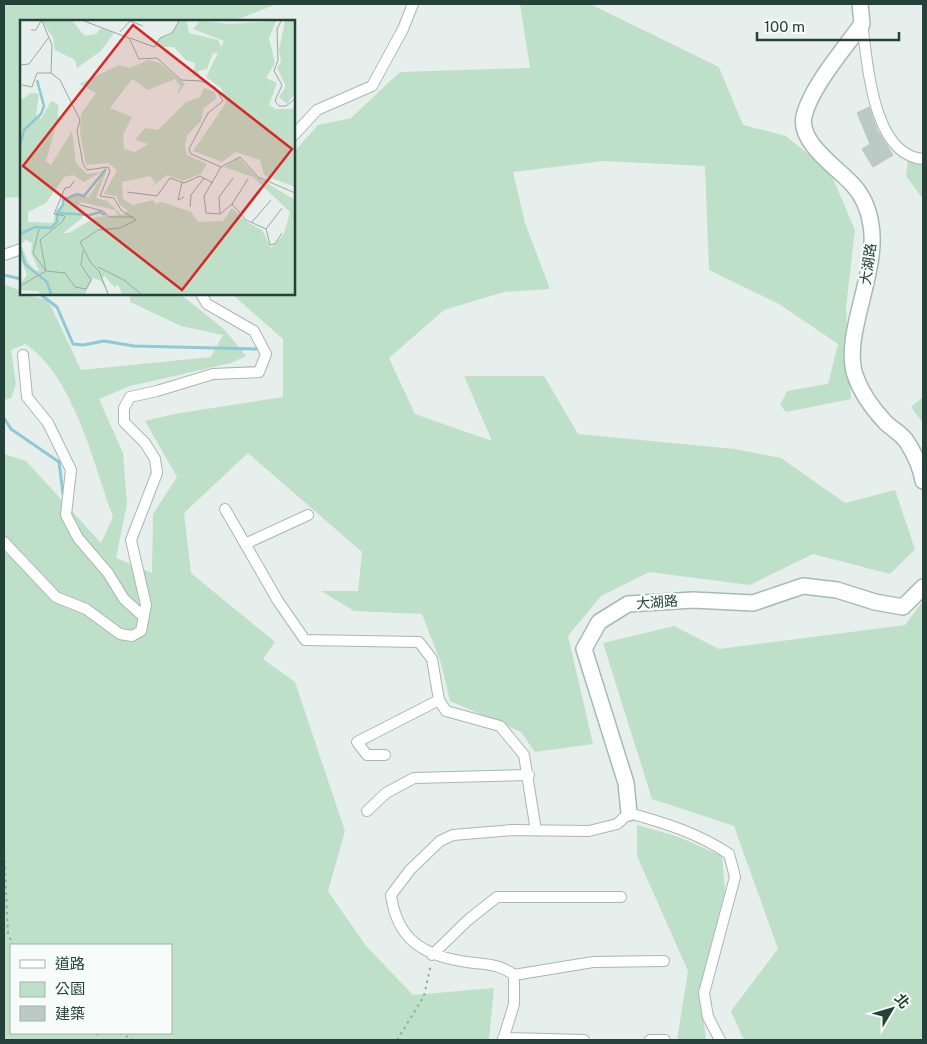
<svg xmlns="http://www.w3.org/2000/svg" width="927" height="1044" viewBox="0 0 927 1044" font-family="'Public Sans','Noto Sans TC',sans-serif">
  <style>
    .green { fill: #bfe0c8; fill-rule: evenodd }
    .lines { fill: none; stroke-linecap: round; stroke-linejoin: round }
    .stream { stroke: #8ec9d4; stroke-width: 3 }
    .building { fill: #bbcac4; stroke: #b8c9c2 }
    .street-casing { stroke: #a8b8b2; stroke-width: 12 }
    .secondary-casing { stroke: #a4bbb3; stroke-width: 18 }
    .path { stroke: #86b3a5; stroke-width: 2; stroke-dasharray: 2.5 4; stroke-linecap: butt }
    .street { stroke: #fff; stroke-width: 10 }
    .secondary { stroke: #fff; stroke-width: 15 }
    .labels { text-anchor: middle; stroke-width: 4.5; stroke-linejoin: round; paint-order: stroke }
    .street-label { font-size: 14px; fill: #24423a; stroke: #f7fbf9 }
    .inset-river { fill: none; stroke: #8ec9d4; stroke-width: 2.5 }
    .inset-road { fill: none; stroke: #98aaa4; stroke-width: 1 }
    .view { fill: #d62828; fill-opacity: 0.15; stroke: #d62828; stroke-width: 2.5 }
    .inset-edge { fill: none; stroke: #24423a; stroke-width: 2.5 }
  </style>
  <rect width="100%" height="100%" fill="#e6efeb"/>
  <!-- green -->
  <path class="green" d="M4 4H277L233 21H21V197L4 198Z
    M520 4H590L719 67 743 125 786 136 830 172 855 230 846 307 851 399 786 412 780 405 787 391 828 384 838 344 779 304 709 270 705 166 604 161 513 172 525 223 550 289 504 292 444 310 389 358 415 414 492 441 464 376H544L578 434 735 449 781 458 845 503 895 490 915 549 890 574 813 554 750 585 649 572 601 596 568 636 593 744 535 752 521 732 450 701 441 663 422 614 354 611 321 591H358L362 552 248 453 184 513 191 573 275 642 263 659 295 682 345 831 328 891 366 946 413 995 494 988 489 1040H4V454L26 461 101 543 113 517C94 465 73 374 25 344L11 350 16 384 11 398 4 400V284L21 291V294L48 300 81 370 211 357 223 335 181 326 130 302V294H180L225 330 246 356 231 363 130 386 99 399 123 453 127 504 116 558 152 573 153 514 177 477 145 421 174 414 283 397V339L232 294H294V152L318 125 351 118 400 72 530 68ZM11 945H171V1033H11Z
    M908 159 923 162V199L906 176Z
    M923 397V423L911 407Z
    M923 601V1040H744L731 1011 778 949 734 826 652 799 603 643 674 626 719 649 905 625Z
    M637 825 679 837 722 856 725 890 700 989 706 1040H677L688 971 637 856Z"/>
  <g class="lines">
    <!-- stream -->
    <path class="stream" d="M4 275 21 279
      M40 294 57 307 73 344 83 345 104 341 134 346 256 349
      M4 418 11 429 59 462 63 494"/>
  </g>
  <!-- building -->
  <path class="building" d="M869 107 877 130 893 155 873 167 862 149 870 144 857 113Z"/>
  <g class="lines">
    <!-- street casing -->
    <g class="street-casing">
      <path id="street" d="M862 24C868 63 872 155 923 159
        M294 135 317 110 372 86 403 29 413 4
        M4 255 21 249
        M23 355 27 397 48 423 71 470 66 515 78 538 108 573 124 599 144 617
        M225 509 278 601 305 640 419 642 432 659 439 700 446 711 500 726 524 755 536 831
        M4 542 56 597 86 609 120 634 132 636 141 631 146 605 131 540 157 473 155 459 145 443 124 422V408L130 397 157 391 213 374 259 372 266 354 254 331 207 304 201 294
        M245 544 308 515
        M385 755H367L357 742 439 700
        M367 811 386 793 414 778 529 775
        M432 955 468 920 497 897H621
        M514 975 593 962 664 961
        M503 1038 584 1040
        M503 1040 514 1004V975C498 963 486 965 467 962 424 956 397 940 391 895L410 870 440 841 453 835 512 830 589 831 617 824 629 813C665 823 698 833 729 854L735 877 704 993 708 1017 720 1040
        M650 1040H665"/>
    </g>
    <!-- secondary casing -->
    <g class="secondary-casing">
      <path id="secondary" d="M860 4 862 24C844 49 811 87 804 116 798 143 838 168 853 185 863 196 869 211 871 225 879 272 842 335 855 375 861 393 872 408 885 422 892 429 902 434 907 442 914 453 921 468 923 481
        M629 813 626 783 584 649 599 622 628 604 693 600 753 603 803 586 837 590 875 602 903 607 923 587"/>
    </g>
    <!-- path -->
    <path class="path" d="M4 847 8 934 13 945
      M97 1033 98 1040
      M120 1033 134 1040
      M397 1040 424 996 431 964"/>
    <!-- street -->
    <use href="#street" class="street"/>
    <!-- secondary -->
    <use href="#secondary" class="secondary"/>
  </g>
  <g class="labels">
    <!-- street labels -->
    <g class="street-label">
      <text transform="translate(868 264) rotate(-82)" y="5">大湖路</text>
      <text transform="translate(657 602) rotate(-4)" y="5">大湖路</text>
    </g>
  </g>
  <!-- overview -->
  <g transform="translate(20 20)">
    <rect width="275" height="275" fill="#e6efeb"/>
    <path d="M22 1H52L65 16 76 14 81 8 94 13 81 31 57 48 55 40 35 30 33 18ZM160 1H167L169 13 198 20 201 27 204 21 173 9 180 1 210 4 256 1 249 18 255 43 246 58 257 63 249 85 256 89H272L275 86V167L244 155 240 140 216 132 202 142 173 131 206 83 201 68 186 57 198 33H193L187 49 178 51 180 56H173L175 43 166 40 154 27H135L140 18 150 15ZM265 1H275V73L267 84 259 77 266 66 257 48 261 42 259 30ZM128 40 140 43 165 64 157 75 160 66 155 59 128 70 112 59 90 88 112 97 103 115 104 129 115 132 128 124 115 120 125 108 138 110 166 82 180 77 184 68 195 72 196 79 184 88 181 101 167 115 165 125 167 135 187 144 181 154 163 161 147 155 131 167 135 162 130 156 102 162 103 179 113 185 133 180 135 184 142 182 171 192 178 202 203 201 212 188 227 202 242 210 251 228 264 214 270 192 233 157 204 147 219 138 237 157 275 180V274H102L98 265 94 267 85 256 82 258 89 274 81 261 73 258 65 274H22L17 271 0 270V264L7 255 0 237V81L11 73 19 74 16 95 21 99 31 81 38 84V99L26 141 31 145 52 111 56 143 67 154 86 151 76 178 87 181 102 195 108 191 99 184 97 176 84 174 97 150 88 143 66 145 60 112 61 94 76 73 59 64 99 45 110 48ZM81 152 82 156 69 177 54 174 47 179 36 191 33 203 8 202V192L26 183 44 157 53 155 64 162ZM61 182 95 190 98 195 76 197 49 213H43L61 199 65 192 58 186ZM6 220 12 223 11 233 19 250 15 251 8 242 1 224Z" fill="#bfe0c8" fill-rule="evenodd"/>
    <path class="inset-river" d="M0 126 4 110 21 94 24 86 17 60M37 193 70 195 80 192 85 195M0 214 15 207 31 208 37 202V193L43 185V180L57 174 64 176 86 149M0 228 5 244 27 262 31 274"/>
    <path class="inset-road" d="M22 1 32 25 31 53 40 60 60 100 57 111 63 144 67 150 88 147 90 151 80 176 94 178 101 190 116 200 100 208 78 210 60 222 71 243 79 251 88 274M64 1 109 18 119 39 137 38 161 60 181 61 195 67 203 81 188 93 169 129 171 134 201 147M261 1 257 9 258 40 254 51 262 65 255 81 259 86H266L275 79M11 10H16L21 1M100 12 110 1 123 6M110 18 134 27 140 18 152 13 159 1M0 45 9 44 29 17M2 65 12 67 17 53H31M201 147 184 176 186 193 200 194 212 184 226 200 246 209 250 225 255 224 262 213M201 147 220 137 238 157 275 173M162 162 158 180 164 177M107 172 137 176 150 158 164 163 180 156 193 163M212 184 228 159M60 185 83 191 89 197H114M170 187 171 175 184 158M221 193 240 168M200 194 199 177 213 158M232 202 251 180M19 209 13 233 25 250M246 209 262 188M78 247 104 260 121 274M26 251 20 220 43 201 45 196 34 194 45 168 50 167 54 161M0 266 26 251 45 253 55 267 66 269 71 260 61 245 63 231"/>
    <path class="view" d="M113 5 272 129 162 270 3 146Z"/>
    <rect width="275" height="275" class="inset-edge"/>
  </g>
  <!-- border -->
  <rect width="927" height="1044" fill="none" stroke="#24423a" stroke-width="10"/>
  <!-- legend -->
  <rect x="10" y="944" width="162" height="90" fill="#f7fbf9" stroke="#a3b1ad"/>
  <rect x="20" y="960" width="25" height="8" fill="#ffffff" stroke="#a3b1ad"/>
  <text x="55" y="969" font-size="15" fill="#24423a">道路</text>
  <rect x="20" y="982" width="25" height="15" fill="#bfe0c8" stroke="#a3b1ad"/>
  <text x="55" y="994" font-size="15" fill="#24423a">公園</text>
  <rect x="20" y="1006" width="25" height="15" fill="#bbcac4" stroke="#a3b1ad"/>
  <text x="55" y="1019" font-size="15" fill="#24423a">建築</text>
  <!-- north arrow -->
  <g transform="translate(892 1009) rotate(52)" stroke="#f7fbf9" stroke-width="4" paint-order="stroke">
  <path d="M0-4L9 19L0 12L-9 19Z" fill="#24423a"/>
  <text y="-8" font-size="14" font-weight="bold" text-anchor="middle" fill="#24423a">北</text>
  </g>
  <!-- scale -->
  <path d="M757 32v8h142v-8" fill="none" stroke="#24423a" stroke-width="2.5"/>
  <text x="764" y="32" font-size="15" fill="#24423a" stroke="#f7fbf9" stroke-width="4" paint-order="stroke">100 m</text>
</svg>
